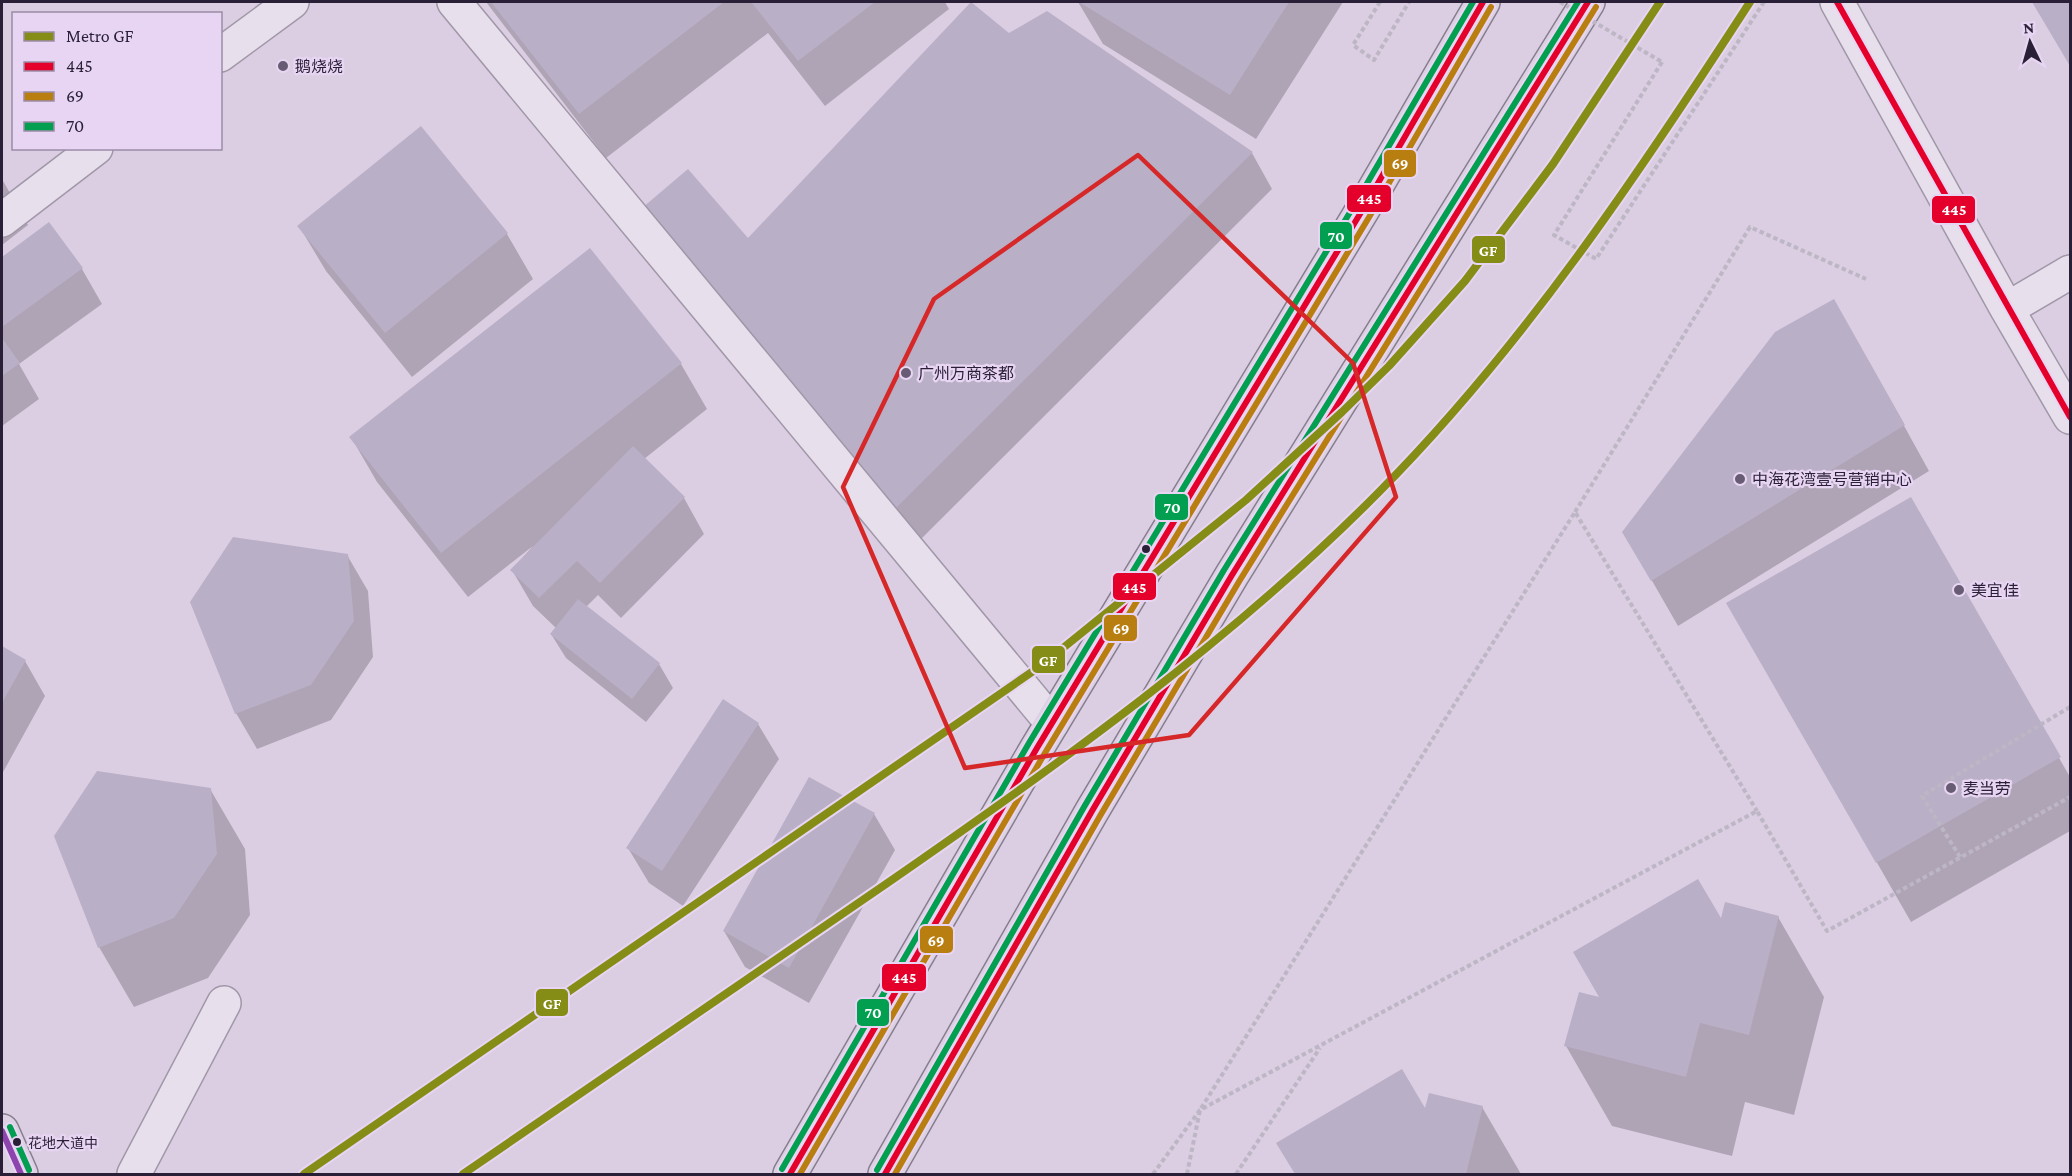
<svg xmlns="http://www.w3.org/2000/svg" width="2072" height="1176" viewBox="0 0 2072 1176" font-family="'Crimson Pro','Noto Sans SC',serif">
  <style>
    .shadow { fill: #0003 }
    .building { fill: #b9afc6 }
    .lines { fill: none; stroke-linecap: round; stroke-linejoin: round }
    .minor-casing { stroke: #a097a8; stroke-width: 36 }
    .major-casing { stroke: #867e8e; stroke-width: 36 }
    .path { stroke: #bdb6c4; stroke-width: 4; stroke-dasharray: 4.5 3; stroke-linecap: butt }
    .minor { stroke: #e7dfec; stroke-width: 33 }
    .major { stroke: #dcd1e3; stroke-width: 33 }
    .path-bridge { stroke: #bdb6c4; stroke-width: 4; stroke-dasharray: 4.5 3; stroke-linecap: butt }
    .bus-1-casing { stroke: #e8d5f3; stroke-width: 10 }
    .bus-2-casing { stroke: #e8d5f3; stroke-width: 10 }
    .bus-3-casing { stroke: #e8d5f3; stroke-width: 10 }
    .bus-4-casing { stroke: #e8d5f3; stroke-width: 10 }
    .bus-1 { stroke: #e4002b; stroke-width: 6 }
    .bus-2 { stroke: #b97e10; stroke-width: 6 }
    .bus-3 { stroke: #029f50; stroke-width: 6 }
    .bus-4 { stroke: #8e44ad; stroke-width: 6 }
    .metro-1-casing { stroke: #e8d5f3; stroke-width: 12 }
    .metro-1 { stroke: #868d16; stroke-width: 8 }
    .marked { fill: none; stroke: #d62828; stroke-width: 4.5; stroke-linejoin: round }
    .poi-dot { fill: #675c73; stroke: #e8d5f3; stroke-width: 2 }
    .bus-dot { fill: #291f37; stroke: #e8d5f3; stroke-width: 2 }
    .labels { text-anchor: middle; stroke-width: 4.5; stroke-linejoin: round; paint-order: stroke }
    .bus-label { font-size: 14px; fill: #291f37; stroke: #e8d5f3; text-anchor: start }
    .poi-label { font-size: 16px; fill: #291f37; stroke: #e8d5f3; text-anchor: start }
    .line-badge { stroke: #e8d5f3; stroke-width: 2 }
    .badge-label { font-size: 16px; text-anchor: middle; font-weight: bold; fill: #fff }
  </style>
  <rect width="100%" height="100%" fill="#dbcee3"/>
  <!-- shadow -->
  <path class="shadow" d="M486 2H945L949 9 825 106 768 33 606 158Z
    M1078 2H1343L1256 139 1103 44Z
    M2034 2H2070V65Z
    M1009 35 1252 153 1272 189 917 543 644 209 748 240Z
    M421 128 507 234 533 279 412 377 326 271 299 226Z
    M2 179 28 225 2 245Z
    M48 224 82 269 102 304 19 364 39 399 2 426V259Z
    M1860 346 1929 471 1678 626 1624 532Z
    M681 364 707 409 644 459 684 498 704 534 621 618 598 595 586 607 659 664 673 688 646 722 566 658 551 634 556 628 533 606 512 570 533 546 468 597 377 482 351 437Z
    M1910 499 2070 777V831L1911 922 1728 603Z
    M347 555 368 591 373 657 331 720 257 749 236 713Z
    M2 648 25 661 45 696 2 774Z
    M758 724 779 759 683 906 649 883 628 848Z
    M210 789 245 849 250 915 208 978 134 1007 99 947Z
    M874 814 895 850 809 1003 745 967 724 931Z
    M1778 917 1824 997 1794 1115 1745 1102 1732 1156 1612 1126 1566 1046 1601 999 1722 922Z
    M1482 1107 1521 1174H1296L1278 1143 1426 1112Z"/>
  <!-- building -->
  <path class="building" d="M491 2H724L579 114Z
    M751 2H875L798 61Z
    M971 2 1009 33 1047 11 1253 152 895 509 642 208 688 169 748 238Z
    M1079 2H1289L1230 95Z
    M2032 2H2070V66Z
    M421 126 508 233 385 333 297 226Z
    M49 222 83 268 2 327V257Z
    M590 248 682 363 441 553 349 437Z
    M1834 299 1905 425 1651 581 1622 532 1775 332Z
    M2 338 20 363 2 376Z
    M633 446 685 497 600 583 577 561 539 598 510 570Z
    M1911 497 2061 757 1876 863 1726 603Z
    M233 537 348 554 354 621 311 685 235 714 190 602Z
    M578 599 660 663 632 699 550 634Z
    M2 646 26 660 2 703Z
    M723 699 759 723 662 871 626 848Z
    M97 771 211 788 217 854 174 918 98 948 54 836Z
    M809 777 875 813 789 968 723 931Z
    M1698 879 1721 918 1725 902 1779 916 1749 1035 1700 1023 1686 1077 1564 1046 1579 992 1599 997 1573 952Z
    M1402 1069 1425 1108 1429 1093 1483 1106 1466 1174H1295L1276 1143Z"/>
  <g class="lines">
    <!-- minor casing -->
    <g class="minor-casing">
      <path id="minor" d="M454 2 1052 723
        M1837 2 2007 309 2070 417
        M220 55 292 2
        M2 220 96 148
        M2007 309 2070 272
        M134 1174 224 1003"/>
    </g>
    <!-- major casing -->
    <g class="major-casing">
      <path id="major" d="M2 1131 21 1174
        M790 1174 1037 748 1363 209 1483 2
        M885 1174 1092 811 1232 575 1588 2"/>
    </g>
    <!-- path -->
    <path class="path" d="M1380 2 1353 45 1374 60 1409 2
      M1662 62 1554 235 1596 259 1764 2
      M1575 512 1750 227 1866 279
      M1960 857 1922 796 2070 707
      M1153 1174 1200 1110 1757 811 1827 931 2070 797
      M1187 1174 1200 1110 1575 512 1757 811
      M1236 1174 1320 1048"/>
    <!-- minor -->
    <use href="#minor" class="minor"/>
    <!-- major -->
    <use href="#major" class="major"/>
    <!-- path-bridge -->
    <path class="path-bridge" d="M1560 2 1662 62"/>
    <!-- bus-1 casing -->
    <g class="bus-1-casing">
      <path id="bus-1" d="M1837 2 2070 417
        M790 1174 1037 748 1363 209 1483 2
        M885 1174 1092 811 1232 575 1588 2"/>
    </g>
    <!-- bus-2 casing -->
    <g class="bus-2-casing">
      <path id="bus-2" d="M800 1174 1045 753 1371 214 1491 7
        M895 1174 1100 816 1240 580 1596 7"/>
    </g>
    <!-- bus-3 casing -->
    <g class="bus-3-casing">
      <path id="bus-3" d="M10 1127 29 1170
        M782 1169 1029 743 1355 204 1473 2
        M877 1170 1084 807 1224 570 1578 2"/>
    </g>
    <!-- bus-4 casing -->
    <g class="bus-4-casing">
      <path id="bus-4" d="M2 1131 21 1174"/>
    </g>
    <!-- bus-1 -->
    <use href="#bus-1" class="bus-1"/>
    <!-- bus-2 -->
    <use href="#bus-2" class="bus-2"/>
    <!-- bus-3 -->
    <use href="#bus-3" class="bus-3"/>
    <!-- bus-4 -->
    <use href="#bus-4" class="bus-4"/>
    <!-- metro-1 casing -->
    <g class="metro-1-casing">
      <path id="metro-1" d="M304 1174 1042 665 1246 500 1342 412 1389 366 1465 281 1553 164 1660 2
        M463 1174C604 1078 745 981 886 884 1058 765 1229 643 1377 494 1523 347 1638 175 1750 2"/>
    </g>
    <!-- metro-1 -->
    <use href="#metro-1" class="metro-1"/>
  </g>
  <!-- marked area -->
  <path class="marked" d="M1138 155 1353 363 1396 497 1189 735 965 768 843 487 934 299Z"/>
  <!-- markers -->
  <g class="poi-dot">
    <circle cx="283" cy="66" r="6"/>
    <circle cx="906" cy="373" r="6"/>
    <circle cx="1740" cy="479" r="6"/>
    <circle cx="1959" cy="590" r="6"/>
    <circle cx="1951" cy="788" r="6"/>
  </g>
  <g class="bus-dot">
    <circle cx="1146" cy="549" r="5"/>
    <circle cx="17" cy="1142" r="5"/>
  </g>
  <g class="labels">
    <!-- bus labels -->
    <g class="bus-label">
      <text x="28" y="1148">花地大道中</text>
    </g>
    <!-- poi labels -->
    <g class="poi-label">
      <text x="295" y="72">鹅烧烧</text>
      <text x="918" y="379">广州万商茶都</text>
      <text x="1752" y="485">中海花湾壹号营销中心</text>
      <text x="1971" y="596">美宜佳</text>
      <text x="1963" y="794">麦当劳</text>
    </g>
  </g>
  <g class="line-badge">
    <rect x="1383" y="149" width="34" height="29" rx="6" fill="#b97e10"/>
    <rect x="1346" y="184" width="46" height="29" rx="6" fill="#e4002b"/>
    <rect x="1931" y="195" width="45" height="29" rx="6" fill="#e4002b"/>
    <rect x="1319" y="221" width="34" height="29" rx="6" fill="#029f50"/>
    <rect x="1471" y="235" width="35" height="29" rx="6" fill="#868d16"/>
    <rect x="1154" y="493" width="35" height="28" rx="6" fill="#029f50"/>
    <rect x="1112" y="572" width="45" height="29" rx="6" fill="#e4002b"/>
    <rect x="1103" y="614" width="35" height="28" rx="6" fill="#b97e10"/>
    <rect x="1031" y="645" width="35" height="29" rx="6" fill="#868d16"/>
    <rect x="919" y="925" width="35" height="29" rx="6" fill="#b97e10"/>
    <rect x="881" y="963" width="46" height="29" rx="6" fill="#e4002b"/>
    <rect x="535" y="988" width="34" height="29" rx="6" fill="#868d16"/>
    <rect x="856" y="998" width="34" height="29" rx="6" fill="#029f50"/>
  </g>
  <g class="badge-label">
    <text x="1400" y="169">69</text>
    <text x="1369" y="204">445</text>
    <text x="1954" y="215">445</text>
    <text x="1336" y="242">70</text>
    <text x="1488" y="256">GF</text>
    <text x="1172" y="513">70</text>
    <text x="1134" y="593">445</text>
    <text x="1121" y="634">69</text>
    <text x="1048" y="666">GF</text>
    <text x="936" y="946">69</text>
    <text x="904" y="983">445</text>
    <text x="552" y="1009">GF</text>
    <text x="873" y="1018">70</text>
  </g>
  <!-- border -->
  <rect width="2072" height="1176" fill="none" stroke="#291f37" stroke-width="6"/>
  <!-- legend -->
  <rect x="12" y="12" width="210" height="138" fill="#e8d5f3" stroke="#9c8ca8" stroke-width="1.5"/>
  <rect x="24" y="32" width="30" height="9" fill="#868d16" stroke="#9c8ca8" stroke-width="1.5"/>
  <text x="66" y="42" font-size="18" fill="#291f37">Metro GF</text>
  <rect x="24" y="62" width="30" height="9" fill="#e4002b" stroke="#9c8ca8" stroke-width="1.5"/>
  <text x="66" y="72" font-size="18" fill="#291f37">445</text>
  <rect x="24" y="92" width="30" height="9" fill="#b97e10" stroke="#9c8ca8" stroke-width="1.5"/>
  <text x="66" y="102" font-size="18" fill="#291f37">69</text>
  <rect x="24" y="122" width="30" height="9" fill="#029f50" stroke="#9c8ca8" stroke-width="1.5"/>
  <text x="66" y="132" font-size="18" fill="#291f37">70</text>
  <!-- north arrow -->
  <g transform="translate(2030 42) rotate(355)" stroke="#e8d5f3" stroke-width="4.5" paint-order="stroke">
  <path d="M0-4.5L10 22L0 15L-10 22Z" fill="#291f37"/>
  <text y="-9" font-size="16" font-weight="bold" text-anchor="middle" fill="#291f37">N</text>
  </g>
</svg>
